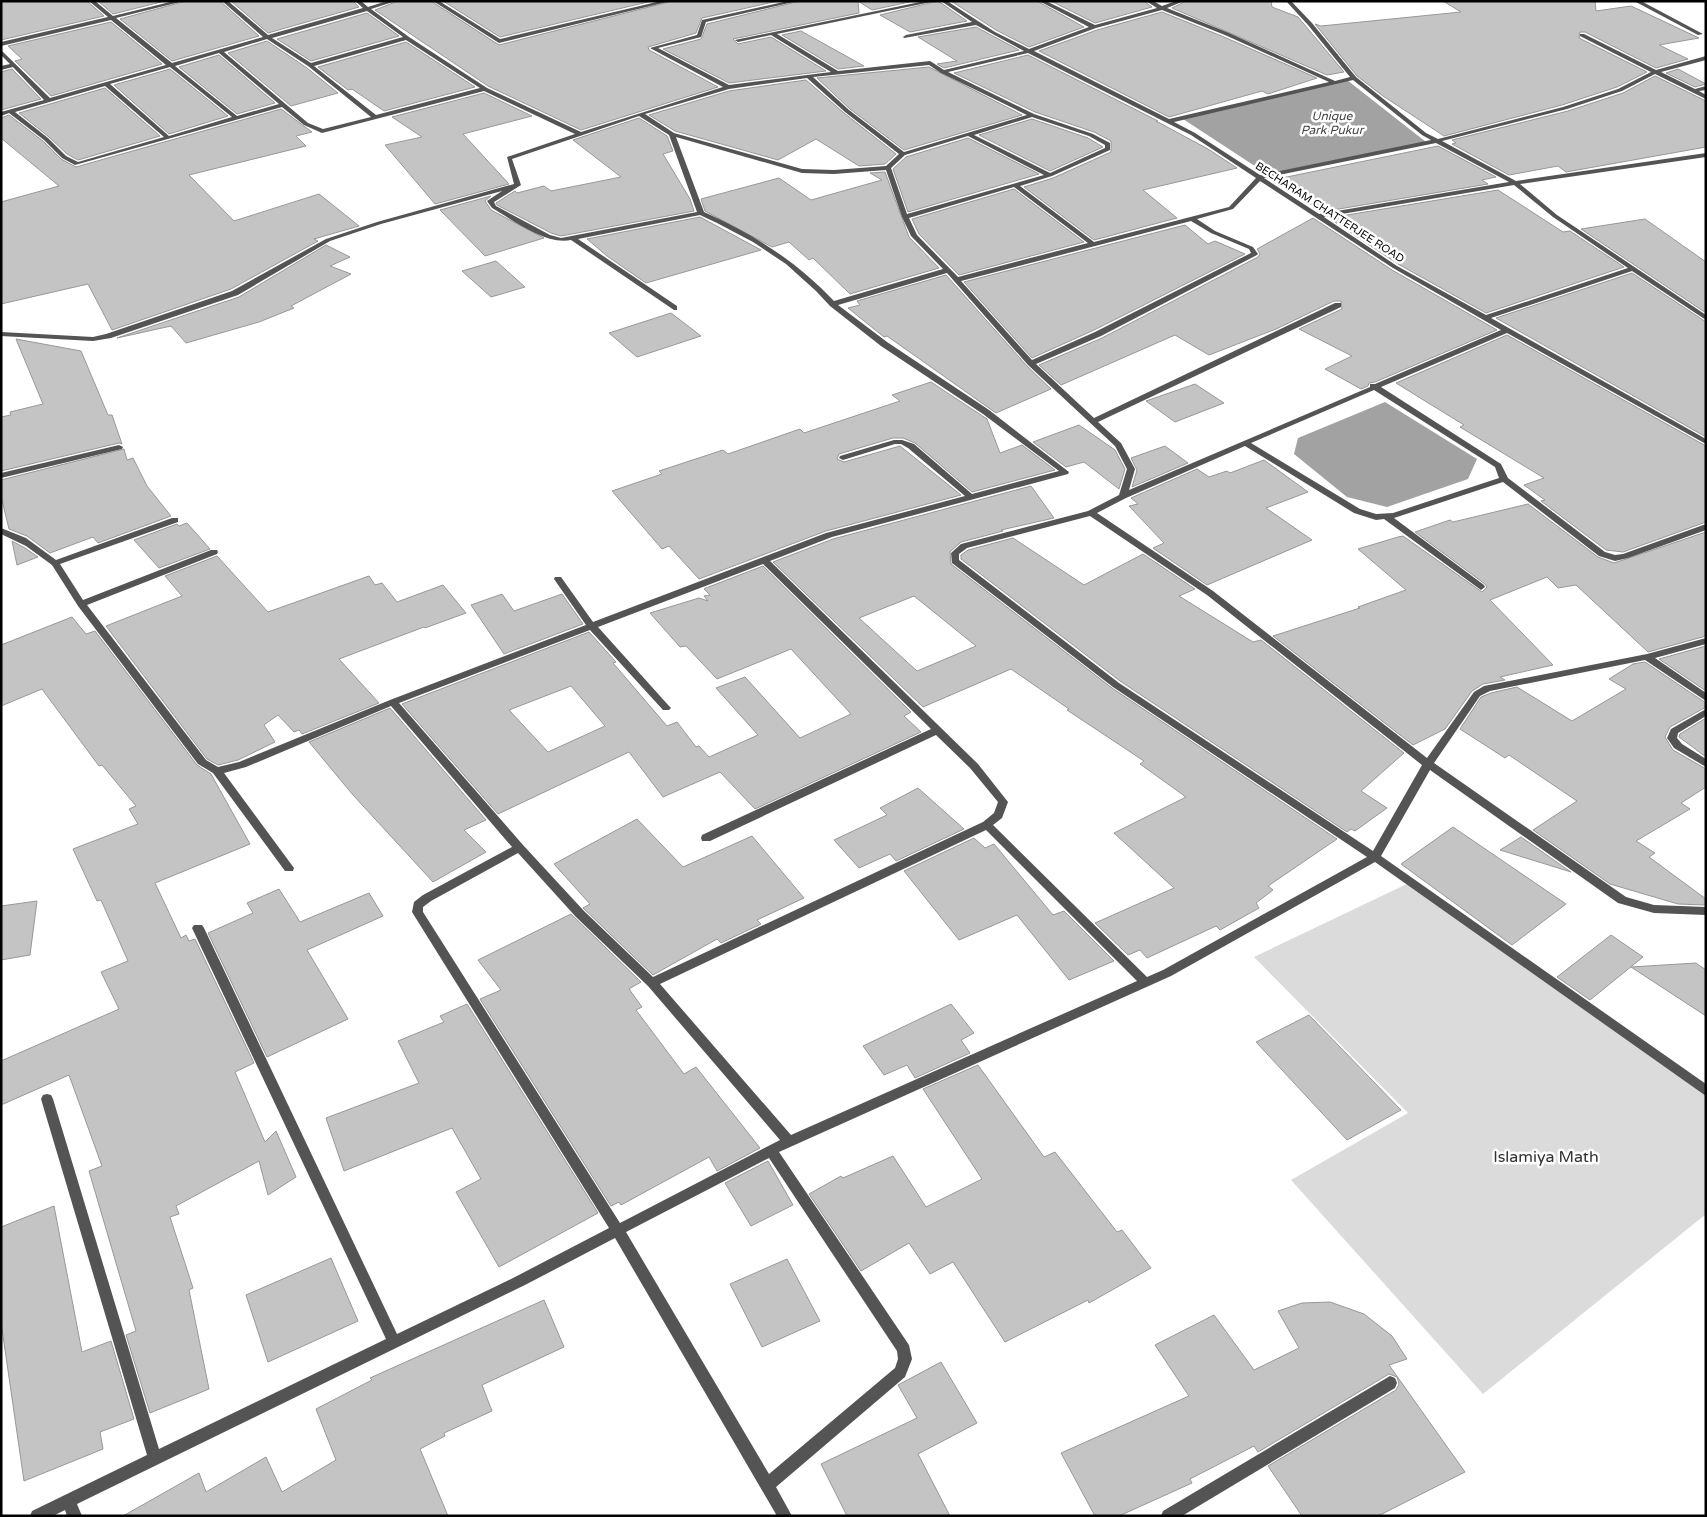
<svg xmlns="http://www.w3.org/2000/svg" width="1707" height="1517" viewBox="0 0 1707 1517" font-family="'Varela Round',sans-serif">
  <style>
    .green { fill: #dbdbdb }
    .water { fill: #a2a2a2 }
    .building { fill: #c4c4c4; stroke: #989898; fill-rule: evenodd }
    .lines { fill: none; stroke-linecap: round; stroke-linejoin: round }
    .street { fill: #545454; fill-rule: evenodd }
    .labels { text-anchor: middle; stroke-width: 5; stroke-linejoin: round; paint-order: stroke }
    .far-street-label { font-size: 11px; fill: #000; stroke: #fff }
    .far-water-label { font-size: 12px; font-style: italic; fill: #434343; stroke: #fff }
    .near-park-label { font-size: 16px; fill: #323232; stroke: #fff }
  </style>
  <rect width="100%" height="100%" fill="#fff"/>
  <!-- green -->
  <path class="green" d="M1411 882 1706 1091V1214L1483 1394 1291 1180 1408 1113 1254 957Z"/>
  <!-- water -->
  <path class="water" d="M1347 80 1426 142 1267 174 1183 119Z
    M1385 402 1477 459 1468 479 1387 507 1347 497 1294 454 1298 438Z"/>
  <!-- building -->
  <path class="building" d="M1 1H87L104 16 1 40Z
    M98 1H165L113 14Z
    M186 1H220L259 36 172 61 120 19Z
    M231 1H353L359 7 268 33Z
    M398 1H431L499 45 673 1H778L702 18 696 33 648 47 649 50 718 87 581 130 488 86 375 10Z
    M443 1H652L500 37Z
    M800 1H914L872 10 858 1 859 13 733 39 738 44 771 37 826 71 729 83 663 49 701 39 707 24Z
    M938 1 967 21 910 32 880 15Z
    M951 1H1037L1084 27 1029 47 996 30Z
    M1051 1H1144L1152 7 1095 23Z
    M1186 1H1271L1272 7 1298 17 1344 72 1327 75 1172 8Z
    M1443 1H1595L1596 11 1631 6 1699 38 1659 45 1688 59 1656 68 1585 32H1580L1579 38 1647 72 1617 87 1562 105 1444 136 1383 96 1357 76 1315 24 1321 26 1461 12Z
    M1162 12 1224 37 1317 78 1268 94 1262 91 1169 117 1039 51 1097 30Z
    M367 13 399 36 311 61 277 39Z
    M111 22 162 64 51 96 15 61 22 59 8 46Z
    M976 27 1019 50 944 68 937 64 957 61 918 37Z
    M801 31 864 66 838 69 782 35Z
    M267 41 307 68 338 93 291 106 228 53Z
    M406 42 475 87 384 111 352 89 348 90 318 67Z
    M219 55 275 103 237 114 179 67Z
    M1028 55 1158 121H1156L1208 149 1237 168 1143 190 1177 218 1094 240 1024 187 1053 178 1111 152V141L1094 132 1035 112 954 73Z
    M929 67 1022 115 904 150 850 109 817 78Z
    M12 69 41 99 1 110V72Z
    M170 69 228 116 169 134 114 85Z
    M1678 69 1706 84 1695 87 1666 73Z
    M1655 76 1706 101V147L1566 172 1558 166 1509 175 1452 144 1456 143 1452 140 1568 111 1623 93Z
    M806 80 844 113 896 154 885 164 859 166 816 139 778 160 675 131 649 115 729 91Z
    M105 88 160 136 78 160 67 154 49 137 19 113Z
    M484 93 532 116 463 134 509 184 435 204 385 145 422 137 392 117Z
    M281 109 312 132 296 136 306 146 189 175 234 221 319 194 359 226 314 239 318 241 231 289 112 330 88 284 1 304V202L59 186 1 138V118L9 115 43 141 61 159 76 167Z
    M639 118 667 136 673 151 663 154 690 199 694 211 561 236 551 233 497 205 496 203 515 191 517 193 544 186 551 191 621 177 573 140Z
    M1032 119 1088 138 1103 147 1050 171 979 135Z
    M968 138 1039 174 908 212 893 169 906 157Z
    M1438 146 1496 177 1482 180 1488 184 1321 212 1277 179Z
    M885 172 909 237 939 268 850 294 813 258 809 260 789 242 772 247 705 211 701 199 779 178 811 200 882 180 870 173Z
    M1014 189 1084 242 959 275 919 234 912 219Z
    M1498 190 1563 232 1570 231 1624 267 1486 313 1398 264 1329 218Z
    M491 196 485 201 491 210 544 238 485 256 440 210Z
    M700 217 761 250 646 283 607 256 587 239Z
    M1313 218 1392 270 1497 330 1375 382 1369 383 1368 386 1361 389 1325 369 1352 356 1299 329 1342 309 1341 301H1334L1276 329 1209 355 1175 335 1061 385 1039 365 1102 338 1258 257 1260 254 1257 249Z
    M1645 219 1706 262V313L1581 229Z
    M1185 225 1208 244 1215 241 1245 254 1094 330 1032 358 964 282Z
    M326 245 350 257 330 266 351 274 291 306 294 308 259 322 186 343 171 326 117 338 239 297Z
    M496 261 525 287 491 297 462 271Z
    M1632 273 1706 322V437L1496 318Z
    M946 275 1027 366 1051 389 996 413 887 336 884 337 848 308 860 305 857 301Z
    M671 313 701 336 637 357 609 333Z
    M1507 335 1706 446V522L1623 552 1606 550 1541 501 1545 500 1524 485 1544 478 1460 427 1464 425 1396 383Z
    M16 339 81 351 108 415H112L122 444 119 443 1 471V417L11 415 10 412 43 404Z
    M931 382 987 419 1000 453 1022 445 1055 470 972 492 915 443 903 438H893L839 454 837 459 844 462 900 446 961 495 826 531 699 579 669 546 662 549 612 491 662 474 659 471 723 450 728 454 800 429 804 433 900 401 892 395Z
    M1195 384 1224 403 1175 422 1146 401Z
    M1079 425 1115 450 1125 469 1119 489 1084 462 1066 467 1033 442Z
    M1165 446 1188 463 1132 487 1137 470 1131 458Z
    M124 449 127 460 133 458 147 486 171 516 98 543 93 537 50 553 27 536 9 529 1 496V480Z
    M1264 460 1308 492 1266 508 1312 540 1207 585 1153 548 1164 543 1129 506 1138 504 1131 498 1197 469 1209 477 1227 471 1230 473Z
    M1031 486 1054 518 1001 530 1003 531 961 542 950 552 951 564 1112 688 1337 839 1268 886 1273 890 1256 903 1259 908 1220 930 1216 926 1147 958 1140 950 1128 955 1095 923 1174 888 1114 833 1186 797 1140 764 1144 761 1067 710 1069 709 1011 669 923 707 773 562 833 539ZM914 596 976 646 917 671 859 618Z
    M1528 504 1598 557 1614 563 1706 532V636L1648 652 1576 585 1558 588 1547 577 1490 600 1553 665 1500 677 1505 680 1483 684 1472 691 1445 729 1413 745 1273 636 1360 608 1358 607 1406 590 1358 549 1398 537 1403 536 1482 592 1487 587 1485 584 1415 532 1450 520 1453 522Z
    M187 523 210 549 159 568 134 540 177 524 179 526Z
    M1013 538 1084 585 1143 554 1195 589 1179 596 1253 642 1261 640 1404 753 1361 791 1387 808 1355 831 1351 829 1347 832 1120 681 961 559V555L968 550Z
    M12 541 25 548 38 557 17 565Z
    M217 556 268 612 369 576 375 585 382 583 397 602 443 585 466 613 425 628 424 627 339 659 379 703 302 734 299 730 294 732 278 715 264 725 275 742 238 760 218 765 207 759 106 626 182 596 165 576Z
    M763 566 911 712 904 716 921 732 755 809 720 772 663 797 629 752 498 814 402 704 589 632 616 662 613 663 667 726 677 722 696 747 699 746 709 757 758 735 716 688 745 677 800 738 851 714 791 649 717 679 686 646 680 647 650 613 699 598 708 601 704 596 710 595 704 589 706 588ZM571 686 605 726 548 752 509 710Z
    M502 594 514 611 562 594 583 624 504 654 471 605Z
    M72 617 86 634 95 631 197 765 211 774 250 844 155 883 181 938 186 935 189 941 195 939 254 1063 235 1072 265 1142 276 1131 296 1177 268 1195 259 1161 176 1206 179 1214 170 1217 193 1288 189 1290 209 1389 150 1413 126 1335 136 1331 89 1171 102 1166 69 1075 1 1105V1061L119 1009 101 972 128 961 101 900 97 901 73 849 138 824 129 809 136 806 102 765 99 766 42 689 1 706V645Z
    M1706 646V691L1659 659Z
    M1645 662 1706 703V707L1670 727 1665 737 1673 750 1706 769V787L1681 803 1690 809 1636 841 1655 853 1649 857 1706 899V905L1678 904 1610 884 1533 830 1577 801 1509 755 1505 758 1460 729 1481 697 1491 693 1517 687 1572 721 1626 689 1609 679 1633 664Z
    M390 708 486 820 464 830 486 852 433 882 353 795 309 742Z
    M1706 718V757L1679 737 1680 734Z
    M918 788 964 829 896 861 890 854 859 868 834 840 887 815 880 808Z
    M637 819 683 867 752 836 804 898 757 920 761 924 721 943 717 939 653 975 583 908 590 904 554 864Z
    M1453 827 1566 904 1512 945 1401 864Z
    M1521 837 1571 872 1500 850Z
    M974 838 985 848 994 844 1053 915 1064 911 1114 961 1069 980 1017 915 959 940 904 871Z
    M279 889 300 922 369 893 383 916 307 950 348 1019 267 1057 208 933 253 913 247 903Z
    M37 901 30 955 1 960V906Z
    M571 914 641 982 629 989 642 1007 636 1010 684 1074 696 1067 760 1148 717 1171 709 1157 621 1205 619 1202 611 1206 480 999 501 990 478 960Z
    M1611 935 1643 957 1590 1000 1557 977Z
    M1696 963 1706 970V1016L1631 967Z
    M467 1004 598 1213 499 1267 456 1192 481 1179 452 1128 344 1171 326 1118 419 1083 398 1041 444 1022 440 1016Z
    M951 1004 974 1033 961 1040 970 1053 915 1078 907 1065 884 1075 863 1046Z
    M1309 1015 1401 1110 1347 1140 1256 1042Z
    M978 1065 1044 1157 1055 1152 1117 1232 1122 1230 1151 1268 1089 1303 1088 1300 1005 1342 953 1262 930 1274 909 1243 861 1271 809 1194 841 1176 843 1178 893 1156 926 1207 982 1179 923 1089Z
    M768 1161 793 1205 751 1226 725 1183Z
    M54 1206 82 1352 111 1341 134 1419 100 1432 103 1449 24 1481 1 1322V1227Z
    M331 1258 358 1321 268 1362 246 1295Z
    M787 1259 820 1321 762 1347 730 1284Z
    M544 1300 564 1347 482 1385 492 1411 444 1433 445 1436 420 1449 448 1516H123L199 1473 206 1492 266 1457 282 1492 336 1460 316 1409 372 1380 370 1378Z
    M1330 1302 1364 1314 1392 1336 1407 1359 1389 1365 1465 1472 1378 1516H1302L1268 1466 1396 1390 1399 1384 1397 1377 1389 1374 1258 1452 1254 1446 1190 1479 1192 1483 1119 1516H1095L1061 1453 1189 1396 1155 1345 1214 1315 1254 1370 1299 1348 1278 1311 1302 1303Z
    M941 1362 977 1423 918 1454 950 1516H847L821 1464 917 1418 898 1385Z"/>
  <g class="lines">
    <!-- street -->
    <path class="street" d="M89 1H95L113 16 174 1H184L116 18 172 63 263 37 222 1H228L268 35 363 8 355 1H361L368 7 387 1H396L371 9 409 37 487 88 581 132 723 87 650 48 697 35 702 20 788 1H798L706 22 701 37 658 48 729 85 831 72 771 35 738 42 735 40 925 1H936L777 34 838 71 930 61 944 70 1024 51 976 25 904 38 903 37 906 35 972 22 941 1H947L995 32 1029 49 1089 27 1039 1H1046L1095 25 1157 8 1146 1H1153L1162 6 1176 1H1184L1167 8 1229 33 1335 81 1350 77 1308 25 1286 1H1291L1312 23 1356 77 1426 133 1438 139 1563 107 1618 89 1651 72 1580 36V34H1584L1656 70 1706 56V60L1661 72 1695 89 1706 86V90L1699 91 1706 95V99L1655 74 1622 91 1567 109 1442 141 1516 181 1706 153V157L1520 184 1557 215 1706 315V320L1632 271 1491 318 1706 439V444L1507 333 1381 387 1501 464 1508 478 1605 552 1615 555 1623 554 1706 524V530L1628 558 1615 561 1599 556 1503 482 1394 518 1484 585 1485 587 1481 590 1384 519 1376 520 1354 513 1245 446 1126 498 1097 513 1213 591 1427 758 1474 692 1484 686 1647 654 1706 638V644L1655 658 1706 693V701L1645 660 1490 691 1480 696 1434 763 1626 897 1654 905 1706 907V915L1654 913 1618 903 1430 770 1381 856 1706 1084V1096L1375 862 1171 976 779 1152 909 1345 912 1359 905 1377 776 1487 792 1516H777L615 1238 525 1285 77 1504 82 1516H67L65 1510 53 1516H30L32 1511 147 1455 41 1099 43 1095 47 1094 51 1095 53 1099 159 1449 386 1339 192 928 194 925H202L204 928 397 1334 515 1277 609 1228 412 912 414 902 423 895 512 847 391 706 246 767 224 773 294 868 293 871H285L213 773 198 764 78 606 52 565 26 546 1 534V528L26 538 56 560 172 518H178V522L60 564 83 600 211 550H217L218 552 217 554 87 605 206 760 218 767 239 762 390 700 586 625 554 579 555 577H561L593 622 826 533 965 496 908 448 901 444H895L843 460 839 458 840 456 894 440H902L914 444 972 494 1059 471 983 414 881 346 830 306 816 291 786 264 753 242 717 223 700 215 578 239 677 306V310H674L571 240C545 245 515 221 492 208L487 201 502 191 381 224 330 241 238 295 111 338 93 341 1 336V332L93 337 106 334 232 291 326 239 377 222 514 184 507 157 575 134 484 91 322 133 304 125 282 107 75 165 62 158 44 140 9 113 1 116V112L44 100 13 67 1 70V66L10 64 1 55V50L50 98 166 65 111 20 1 46V42L108 17ZM1162 10 1225 35 1329 82 1169 119 1034 51 1096 28ZM367 11 403 37 311 63 272 38ZM267 39 308 66 371 117 323 129 308 123 224 52ZM406 40 480 88 376 115 314 66ZM219 53 279 104 237 116 175 66ZM1028 53 1191 135 1256 178 1229 207 1094 242 1020 186 1052 176 1110 150V143L1093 134 1034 114 948 72ZM929 65 941 73 1027 115 904 152 849 110 813 77ZM170 67 232 117 169 136 110 84ZM807 78 845 112 899 154 886 166 834 170 802 169 674 133 645 114 729 89ZM1353 80 1422 135 1431 140 1260 175 1195 133 1174 122ZM105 86 164 137 78 162 66 156 48 138 15 112ZM639 116 669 135 697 212 561 238 550 235 496 206 494 202 521 185 512 159ZM1032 117 1089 136 1105 145V148L1050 173 974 135ZM968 136 1044 175 907 214 891 168 905 155ZM676 137 802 173 834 174 886 170 902 217 911 236 943 269 834 301C797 262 754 234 704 212ZM1436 143 1509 182 1319 214 1264 178ZM1260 181 1393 268 1501 330 1375 384H1370V387L1129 490 1135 469 1121 443 1098 422 1341 307V303H1335L1094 418 1036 364 1101 336 1257 255 1258 254 1253 247 1215 231 1197 219 1233 209ZM1514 185 1553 217 1628 268 1486 315 1397 266 1324 217ZM1014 187 1088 243 958 277 917 235 909 218ZM1191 221 1211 233 1249 249 1251 253 1095 332 1032 360 961 281ZM947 273 1028 365 1115 446 1127 469 1119 495 1088 511 961 544 951 553 952 563 1113 687 1367 857 1163 970 1147 977 993 825 1002 818 1008 802 978 764 770 561 832 537 1068 474 1069 472 989 410 887 342 838 305ZM1374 390 1495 467 1499 478 1393 513 1376 514 1360 509 1251 443ZM1090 516 1207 595 1422 765 1373 851 1119 683 959 560V554L967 548ZM763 564 931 729 702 835 701 838 702 841H710L936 735 970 768 998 802 994 813 983 822 653 977 584 911 523 845 399 703 590 630 663 710H669L671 708 669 706 598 627ZM986 830 1137 981 791 1135 660 984ZM518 853 576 917 648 986 780 1140 620 1223 423 912V907L431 901ZM769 1158 897 1351 898 1359 895 1368 769 1474 626 1232Z
      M433 1H439L500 39 661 1H671L499 43Z
      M1634 1H1641L1703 34 1698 35Z
      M119 445 123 447 122 449 1 478V473Z
      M1706 709V716L1678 733 1677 738 1682 744 1706 759V767L1674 748 1667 738 1671 729Z
      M1390 1376 1395 1378 1397 1383 1395 1388 1182 1516H1161L1163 1511Z"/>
  </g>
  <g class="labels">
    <!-- far-street labels -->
    <g class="far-street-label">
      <text transform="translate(1330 212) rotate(33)" y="4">BECHARAM CHATTERJEE ROAD</text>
    </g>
    <!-- far-water labels -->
    <g class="far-water-label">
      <text x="1332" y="120">Unique<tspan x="1332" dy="14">Park Pukur</tspan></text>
    </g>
    <!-- near-park labels -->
    <g class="near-park-label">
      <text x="1546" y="1162">Islamiya Math</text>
    </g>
  </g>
  <!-- border -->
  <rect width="1707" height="1517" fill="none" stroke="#000000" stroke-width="5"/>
</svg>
